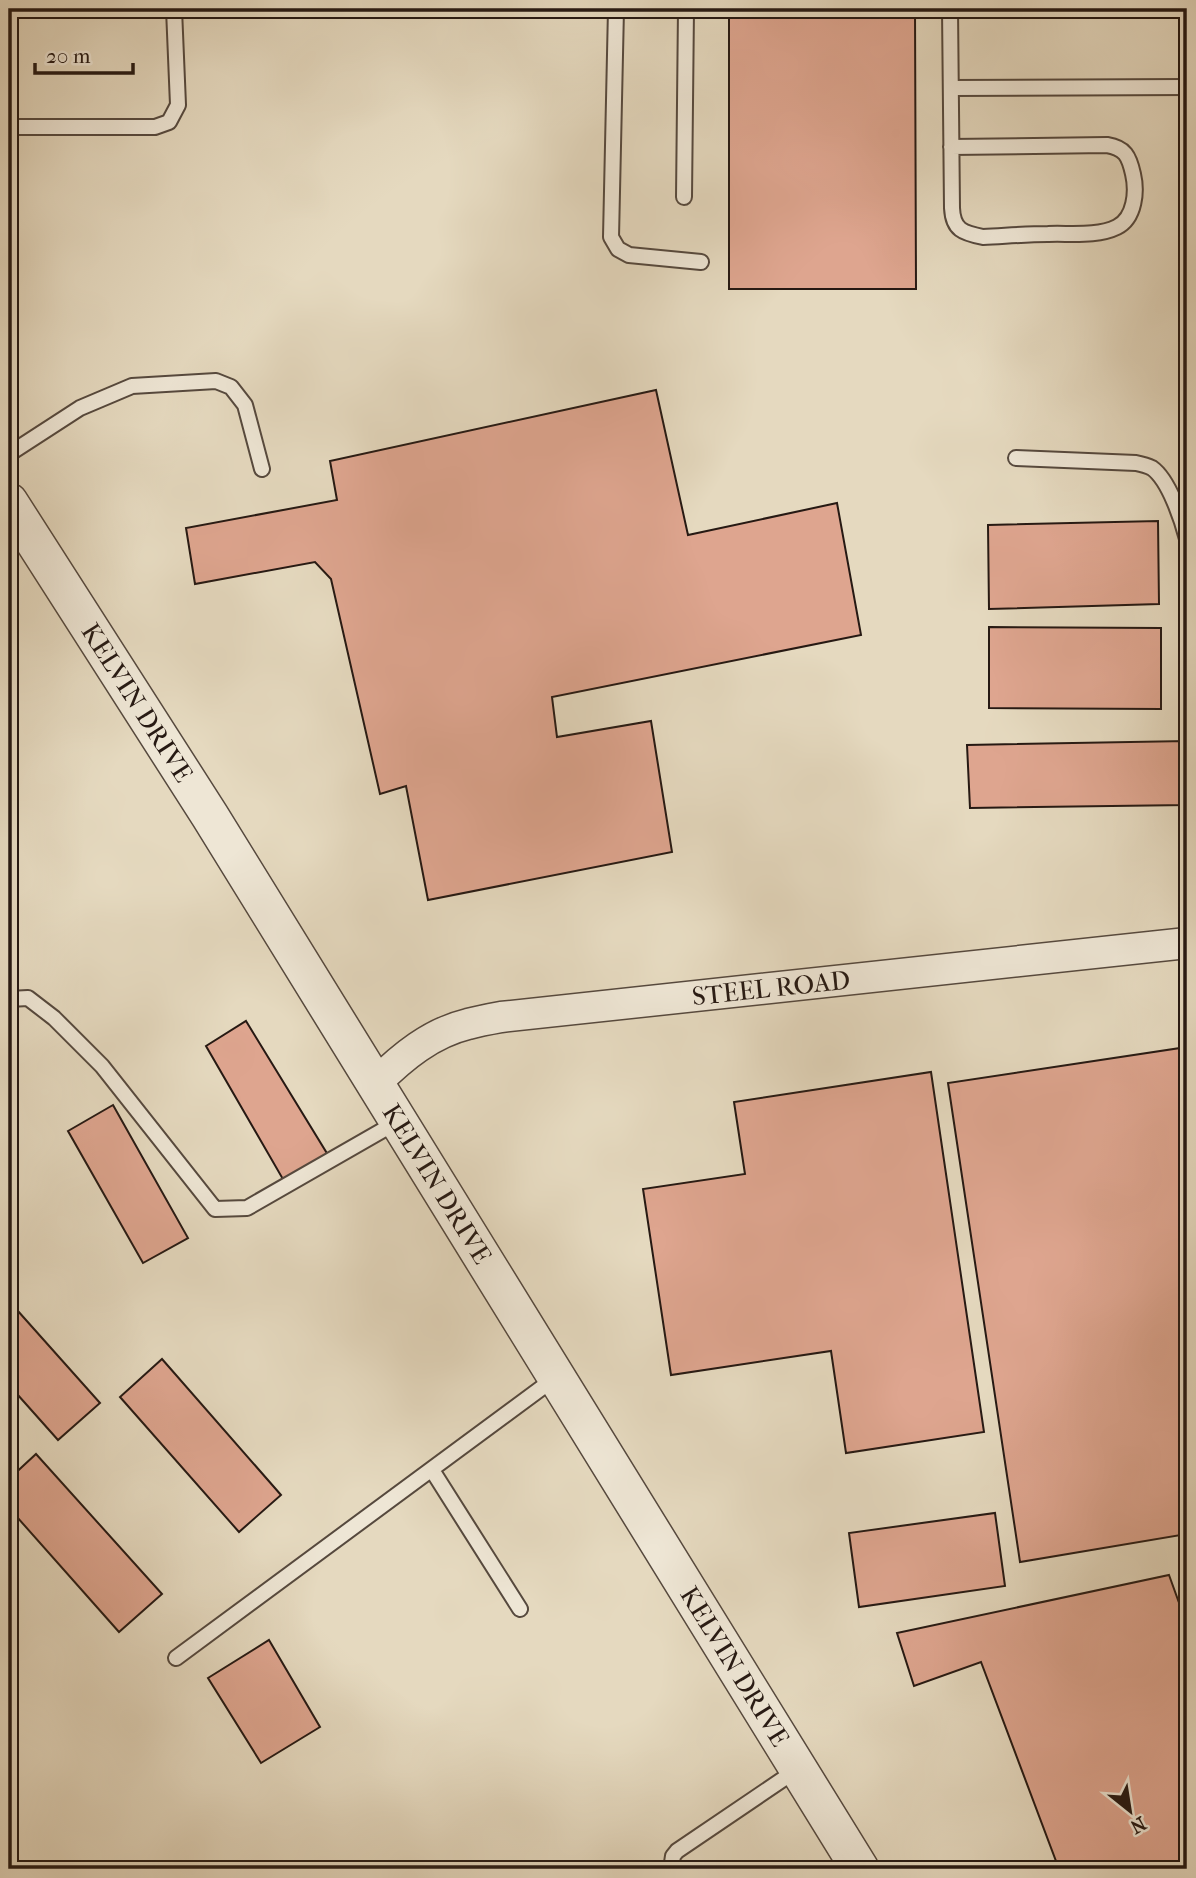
<svg xmlns="http://www.w3.org/2000/svg" width="1196" height="1878" viewBox="0 0 1196 1878" font-family="'IM FELL French Canon',serif">
  <style>
    .building { fill: #dea58f; stroke: #261913; stroke-width: 2 }
    .lines { fill: none; stroke-linecap: round; stroke-linejoin: round }
    .service-casing { stroke: #56493e; stroke-width: 18 }
    .minor-casing { stroke: #56493e; stroke-width: 33 }
    .tertiary-casing { stroke: #56493e; stroke-width: 40 }
    .service { stroke: #eee6d5; stroke-width: 14 }
    .minor { stroke: #eee6d5; stroke-width: 30 }
    .tertiary { stroke: #eee6d5; stroke-width: 37 }
    .labels { text-anchor: middle; stroke-width: 5; stroke-linejoin: round; paint-order: stroke }
    .street-label { font-size: 26px; fill: #261913; stroke: #eee6d5 }
  </style>
  <rect width="100%" height="100%" fill="#e5d9bf"/>
  <filter id="stains"><feTurbulence type="fractalNoise" baseFrequency=".00286" numOctaves="4"/><feColorMatrix values="0 0 0 0 .2 0 0 0 0 .09 0 0 0 0 .02 0 0 0 .5 -.17"/></filter>
  <radialGradient id="worn" r=".72"><stop offset=".6" stop-color="#630" stop-opacity="0"/><stop offset="1" stop-color="#630" stop-opacity=".3"/></radialGradient>
  <!-- building -->
  <path class="building" d="M729 9H915L916 289H729Z
    M656 390 688 535 837 503 861 635 552 697 557 737 651 721 672 852 428 900 406 786 380 794 331 579 315 562 195 584 186 528 337 500 330 461Z
    M1158 521 1159 604 989 609 988 525Z
    M989 627 1161 628V709L989 708Z
    M1187 741V805L970 808 967 745Z
    M246 1021 328 1155 284 1181 206 1046Z
    M1187 1047V1534L1020 1562 948 1083Z
    M931 1072 984 1432 846 1453 831 1351 671 1375 643 1189 745 1174 734 1102Z
    M113 1105 188 1238 143 1263 68 1131Z
    M9 1301 100 1403 58 1440 9 1385Z
    M162 1359 281 1495 239 1532 120 1397Z
    M36 1454 162 1594 119 1632 9 1508V1479Z
    M995 1513 1005 1586 859 1607 849 1533Z
    M1169 1575 1187 1625V1869H1059L981 1662 914 1686 897 1633Z
    M269 1640 320 1727 261 1763 208 1678Z"/>
  <g class="lines">
    <!-- service casing -->
    <g class="service-casing">
      <path id="service" d="M616 9 611 237 618 249 629 255 701 262
        M950 9 952 208C953 230 963 233 983 237 1005 236 1026 234 1048 234 1069 233 1097 237 1117 227 1135 218 1137 191 1133 174 1129 156 1125 148 1107 145L951 147
        M951 88 1187 87
        M9 127H155L169 122 178 105 174 9
        M684 197 686 9
        M9 454 80 408 132 386 216 381 231 387 245 405 262 469
        M1016 458 1136 463C1141 464 1148 466 1152 468 1169 480 1182 520 1187 539
        M9 999 28 998 54 1018 102 1066 215 1209 247 1208 397 1122
        M432 1470 520 1609
        M176 1658 555 1378
        M671 1869 673 1856 677 1851 798 1769"/>
    </g>
    <!-- minor casing -->
    <g class="minor-casing">
      <g id="minor">
        <path id="s1" d="M376 1083C402 1057 431 1033 468 1024 479 1021 490 1019 501 1017L1187 943"/>
      </g>
    </g>
    <!-- tertiary casing -->
    <g class="tertiary-casing">
      <g id="tertiary">
        <path id="s2" d="M9 502 210 816 860 1869"/>
      </g>
    </g>
    <!-- service -->
    <use href="#service" class="service"/>
    <!-- minor -->
    <use href="#minor" class="minor"/>
    <!-- tertiary -->
    <use href="#tertiary" class="tertiary"/>
  </g>
  <g class="labels">
    <!-- street labels -->
    <g class="street-label">
      <text dy="9" stroke="none"><textPath href="#s2" startOffset="238">KELVIN DRIVE</textPath></text>
      <text dy="9" stroke="none"><textPath href="#s1" startOffset="416">STEEL ROAD</textPath></text>
      <text dy="9" stroke="none"><textPath href="#s2" startOffset="805">KELVIN DRIVE</textPath></text>
      <text dy="9" stroke="none"><textPath href="#s2" startOffset="1372">KELVIN DRIVE</textPath></text>
    </g>
  </g>
  <!-- margin -->
  <rect width="1196" height="1878" fill="none" stroke="#e5d9bf" stroke-width="35"/>
  <rect x="10" y="10" width="1175" height="1857" fill="none" stroke="#261913" stroke-width="3.5"/>
  <rect x="18" y="18" width="1161" height="1843" fill="none" stroke="#261913" stroke-width="2"/>
  <!-- north arrow -->
  <g transform="translate(1130 1811) rotate(150)" stroke="#eee6d5" stroke-width="5" paint-order="stroke">
  <path d="M0-5L12 26L0 18L-12 26Z" fill="#261913"/>
  <text y="-10" font-size="19" font-weight="bold" text-anchor="middle" fill="#261913">N</text>
  </g>
  <!-- scale -->
  <path d="M35 63v10h98v-10" fill="none" stroke="#261913" stroke-width="3.5"/>
  <text x="46" y="63" font-size="21" fill="#261913" stroke="#eee6d5" stroke-width="5" paint-order="stroke">20 m</text>
  <rect width="100%" height="100%" filter="url(#stains)"/>
  <rect width="100%" height="100%" fill="url(#worn)"/>
</svg>
